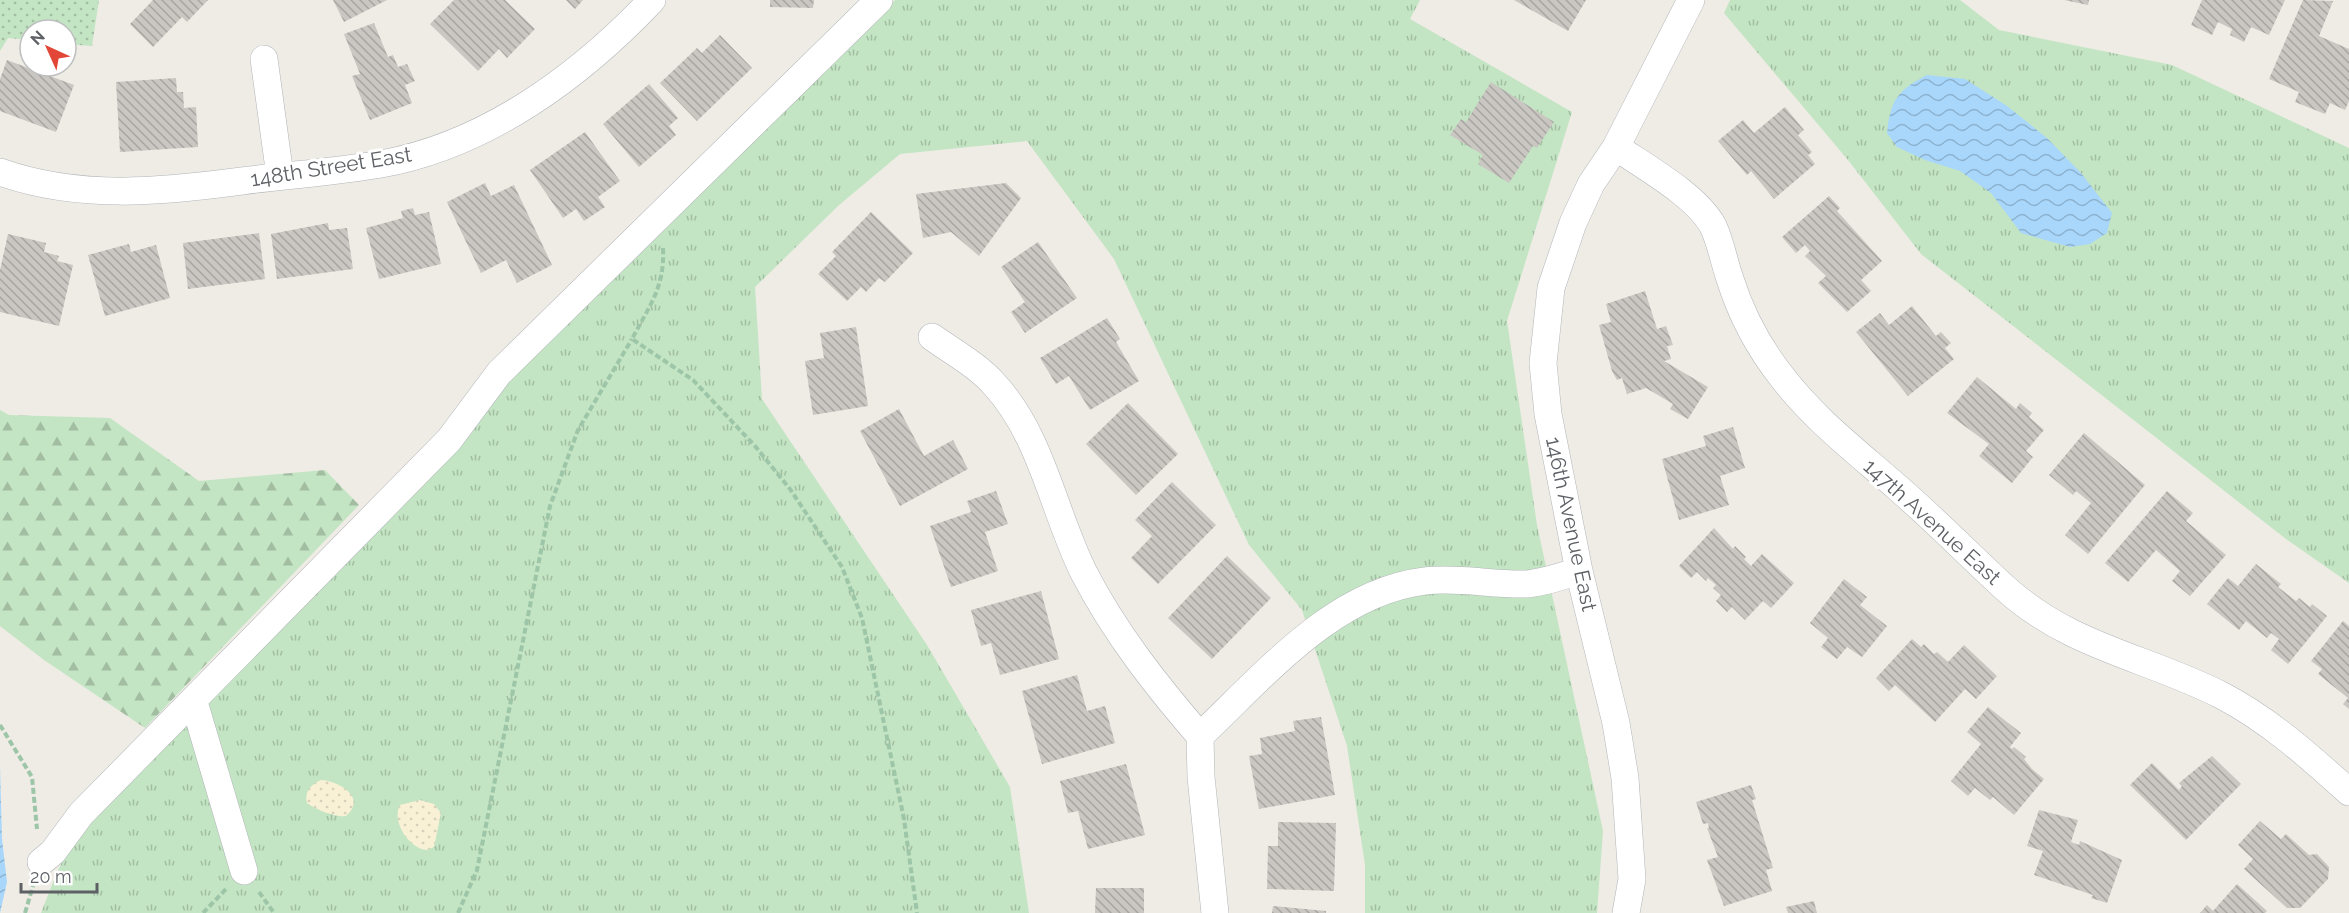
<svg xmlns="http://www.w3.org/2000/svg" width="2349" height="913" viewBox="0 0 2349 913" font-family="Raleway,sans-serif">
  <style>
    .grass { fill: url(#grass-tufts) }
    .forest { fill: url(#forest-firs) }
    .sand { fill: url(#sand-dots) }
    .park { fill: url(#park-dots) }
    .water { fill: url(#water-waves) }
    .building { fill: url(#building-back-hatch) }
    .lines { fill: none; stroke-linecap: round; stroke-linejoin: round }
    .minor-casing { stroke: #b2b5b9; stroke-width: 28 }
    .path { stroke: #9dc5a8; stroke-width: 4; stroke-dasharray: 6 3; stroke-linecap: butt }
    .minor { stroke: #fff; stroke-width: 27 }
    .labels { text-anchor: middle; stroke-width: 6; stroke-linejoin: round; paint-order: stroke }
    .street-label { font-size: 21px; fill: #5d6065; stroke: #fff }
  </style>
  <defs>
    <pattern id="grass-tufts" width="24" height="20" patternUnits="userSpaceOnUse" patternTransform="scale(1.5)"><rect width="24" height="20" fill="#c3e5c3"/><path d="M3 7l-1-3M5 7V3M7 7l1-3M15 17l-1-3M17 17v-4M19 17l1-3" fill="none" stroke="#a2bda2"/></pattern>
    <pattern id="forest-firs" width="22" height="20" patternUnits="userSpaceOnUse" patternTransform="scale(1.5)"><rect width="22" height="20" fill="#c3e5c3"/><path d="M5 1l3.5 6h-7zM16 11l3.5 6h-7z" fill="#a2bda2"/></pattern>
    <pattern id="sand-dots" width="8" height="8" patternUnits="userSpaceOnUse" patternTransform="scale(1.5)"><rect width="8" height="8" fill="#f9f1d6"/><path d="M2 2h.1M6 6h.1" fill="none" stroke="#d8d1ba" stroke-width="1.8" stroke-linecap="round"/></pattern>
    <pattern id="park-dots" width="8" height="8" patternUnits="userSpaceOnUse" patternTransform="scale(1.5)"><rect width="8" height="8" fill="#c3e5c3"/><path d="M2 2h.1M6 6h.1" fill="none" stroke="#a2bda2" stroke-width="1.8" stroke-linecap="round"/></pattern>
    <pattern id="water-waves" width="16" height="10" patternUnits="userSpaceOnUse" patternTransform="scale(1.5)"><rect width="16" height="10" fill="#a9d7fb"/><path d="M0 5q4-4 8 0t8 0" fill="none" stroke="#8db2cf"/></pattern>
    <pattern id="building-back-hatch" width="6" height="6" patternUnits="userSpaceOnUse" patternTransform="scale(1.5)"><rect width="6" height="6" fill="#cac7c2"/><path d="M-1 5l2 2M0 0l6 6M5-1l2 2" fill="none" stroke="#a7a5a1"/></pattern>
  </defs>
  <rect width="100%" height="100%" fill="#eeece5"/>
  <!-- grass -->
  <path class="grass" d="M895 0H1420L1410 19 1572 112 1507 321 1537 525 1603 831 1597 913H1365V865L1347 746 1302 610 1249 545 1114 259 1027 141 900 154 838 206 755 287 762 399 927 645 1010 787 1029 913H41L57 872 80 827 472 433 505 380 697 190Z
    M1730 0H1960L1999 30 2172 65 2349 148V583L2286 539 1921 254 1848 160 1724 13Z"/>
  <!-- forest -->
  <path class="forest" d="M0 410 9 415 110 418 199 481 325 470 359 505 145 728 44 660 0 626Z"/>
  <!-- sand -->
  <path class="sand" d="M321 780C339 781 368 798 346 816 338 818 314 809 307 803 304 792 311 784 321 780Z
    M420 800 434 804 441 813 434 847 427 850C409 849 391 821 400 805Z"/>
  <!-- park -->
  <path class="park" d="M0 0H99L92 46 66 44V30H30V40L8 38 0 51Z"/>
  <!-- water -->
  <path class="water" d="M1927 75 1965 79 2007 106 2047 138 2081 173 2112 213 2107 233 2090 244 2070 247 2021 233 1991 193 1960 171 1925 160 1897 147 1887 133C1890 100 1898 90 1927 75Z
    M0 766 2 839 7 882 0 913Z"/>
  <!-- building -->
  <path class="building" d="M153 0H208L187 22 182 17 153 47 130 24Z
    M333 0H387L344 22Z
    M454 0H505L535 29 507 58 499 49 478 71 430 24Z
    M566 0H583L575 9Z
    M770 0H814L813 8 770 7Z
    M1514 0H1586L1568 31Z
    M2064 0H2089L2088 5Z
    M2202 0H2285L2269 35 2251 27 2244 42 2230 35 2232 29 2218 22 2212 35 2191 25Z
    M2303 0 2333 1 2319 36 2349 49V101L2345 110 2330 103 2325 114 2295 102 2299 92 2269 79Z
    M374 23 388 57 393 55 398 67 407 64 415 81 405 85 412 103 370 120 352 76 360 74 344 34Z
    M720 35 752 68 697 121 660 83 697 48 702 53Z
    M7 60 74 85 56 132 0 111V79Z
    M176 78 177 92H183L184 108 196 107 198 147 120 152 116 82Z
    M1491 82 1554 122 1537 148 1533 146 1509 183 1478 164 1483 155 1450 135 1461 119 1466 122Z
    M649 84 678 118 669 126 676 135 639 167 603 124Z
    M1785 107 1804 130 1798 135 1812 152 1808 155 1815 164 1774 199 1751 171 1747 175 1718 141 1743 120 1754 133Z
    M585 132 620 181 598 197 605 207 584 221 576 209 563 218 530 170Z
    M485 183 491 196 514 185 552 265 517 283 506 260 481 273 447 202Z
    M1006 183 1021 198 979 256 951 232 923 238 916 194Z
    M1829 196 1840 208 1837 211 1882 261 1861 280 1871 291 1847 312 1818 283 1826 276 1805 256 1810 251 1805 245 1796 253 1782 237Z
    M413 208 415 215 429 212 441 264 379 279 366 228 403 218 401 211Z
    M871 212 913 253 885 282 879 278 866 292 861 287 847 301 818 274 836 256 832 252Z
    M328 223 329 230 347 228 353 269 277 279 271 234Z
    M259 233 265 279 188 289 183 243Z
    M8 234 46 243 44 252 59 256 57 261 73 265 59 326 0 312V270Z
    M1038 242 1077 298 1025 333 1011 312 1025 302 1001 267Z
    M129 244 131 252 156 245 170 298 105 316 88 255Z
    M1645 291 1657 329 1666 326 1673 345 1667 346 1671 359 1664 361 1708 387 1688 419 1670 409 1673 404 1646 388 1627 394 1622 378 1617 380 1612 371 1599 325 1611 322 1606 304Z
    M1912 306 1936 336 1941 332 1951 343 1945 348 1954 359 1908 396 1856 332 1880 313 1889 325Z
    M1107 318 1120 339 1116 342 1139 381 1090 410 1069 376 1056 384 1040 358Z
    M856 327 868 406 813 415 805 361 824 358 820 333Z
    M1977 377 2016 409 2020 403 2032 413 2029 417 2044 430 2026 451 2033 457 2012 483 1979 456 1989 444 1947 413Z
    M1128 403 1178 454 1136 495 1086 444Z
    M899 409 924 456 953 440 968 469 900 506 860 431Z
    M1733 427 1745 468 1720 476 1729 505 1679 520 1662 459 1706 446 1703 436Z
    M2084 433 2145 485 2088 554 2065 535 2091 503 2076 491 2073 495 2049 475Z
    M1172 482 1216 525 1158 584 1131 558 1152 536 1135 520Z
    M996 491 1008 524 985 532 998 571 951 587 930 526 971 512 967 501Z
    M2167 491 2193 513 2186 521 2226 555 2190 596 2172 581 2180 571 2156 550 2128 582 2105 563Z
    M1714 528 1733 549 1735 546 1746 557 1744 559 1751 566 1762 554 1794 583 1771 608 1763 601 1745 620 1732 607 1727 612 1716 601 1721 595 1713 588 1716 585 1708 578 1706 581 1697 572 1691 578 1679 566Z
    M1227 556 1271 598 1212 659 1168 618Z
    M2256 564 2281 584 2278 587 2296 601 2299 598 2310 607 2312 604 2327 616 2288 664 2271 650 2279 639 2271 633 2267 638 2246 621 2239 630 2207 604 2228 578 2238 586Z
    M1844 579 1867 597 1860 605 1887 626 1862 657 1847 647 1837 659 1821 647 1828 638 1810 623Z
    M1041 591 1059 659 1000 675 991 643 981 646 971 610Z
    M2343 621 2349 626V709L2343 704 2348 698 2318 674 2322 669 2311 661Z
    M1912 639 1921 647 1924 644 1934 654 1937 652 1948 662 1964 645 1997 676 1976 699 1965 689 1935 722 1895 685 1889 691 1876 678Z
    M1077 675 1087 711 1105 706 1115 743 1042 764 1022 691Z
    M1988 707 2021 733 2010 747 2012 749 2014 747 2026 757 2024 759 2032 769 2044 779 2014 815 1993 797 1990 800 1975 788 1968 796 1951 781 1981 744 1967 732Z
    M1321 717 1335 795 1259 809 1249 756 1262 754 1260 738 1295 731 1293 721Z
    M2212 756 2241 784 2186 840 2130 785 2152 763 2179 790 2182 786 2179 783Z
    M1126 764 1145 835 1088 849 1078 811 1068 813 1060 781Z
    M1751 785 1756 799 1752 800 1773 868 1766 870 1772 891 1724 906 1707 860 1718 857 1707 828H1709L1708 823 1703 824 1696 802Z
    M2039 810 2078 820 2071 842 2079 845 2080 841 2122 860 2107 903 2091 898 2093 895 2034 875 2043 851 2027 846Z
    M2260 821 2281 839 2286 834 2309 855 2317 854 2329 867 2328 879 2300 908H2287L2244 869 2253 859 2238 845Z
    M1278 822 1336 823 1334 891 1267 889 1268 846H1278Z
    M2237 884 2267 911 2265 913H2200L2207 905 2213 911Z
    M1096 888H1144V913H1095Z
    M1814 901 1817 913H1788L1786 907Z
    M1273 906 1326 911V913H1272Z"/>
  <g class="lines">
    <!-- minor casing -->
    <g class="minor-casing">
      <path id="minor" d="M264 59 280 176
        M1616 147C1645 167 1696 195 1713 226 1721 243 1724 262 1730 279 1741 314 1759 348 1782 377 1815 420 1857 452 1898 488 1935 520 1969 555 2005 588 2070 647 2146 657 2221 695 2269 720 2309 756 2349 792
        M0 172C79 200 160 192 242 181 288 175 335 172 381 164 487 145 580 76 652 0
        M932 337C953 352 977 365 994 384 1042 436 1053 511 1084 573 1115 633 1156 685 1200 736L1201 777 1215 913
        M194 702 244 871
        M1200 736C1264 676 1333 592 1425 581 1459 577 1492 585 1526 584 1543 583 1562 576 1579 571
        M41 862 53 852 81 814 449 440 499 373 879 0
        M1626 913 1632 879 1625 778 1616 723 1579 571 1548 414 1543 363 1551 288 1573 223 1591 184 1616 147 1691 0"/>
    </g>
    <!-- path -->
    <path class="path" d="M663 248C665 288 649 306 632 339L693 380 755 446 790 489 842 567 862 618 904 819 917 913
      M0 725 32 777 37 829
      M259 892 274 913
      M25 913 33 886
      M203 913 227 888
      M458 913 477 870 550 506 578 430 632 339"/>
    <!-- minor -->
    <use href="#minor" class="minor"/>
  </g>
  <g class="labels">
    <!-- street labels -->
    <g class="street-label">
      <text transform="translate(331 167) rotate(-9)" y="7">148th Street East</text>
      <text transform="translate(1932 522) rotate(42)" y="7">147th Avenue East</text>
      <text transform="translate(1571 524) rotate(78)" y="7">146th Avenue East</text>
    </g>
  </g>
  <!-- north arrow -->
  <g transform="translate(48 48) rotate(315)"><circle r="28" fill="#ffffff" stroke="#bebfc1" stroke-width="1.5"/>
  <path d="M0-4.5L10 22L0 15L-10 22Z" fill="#e14638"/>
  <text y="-9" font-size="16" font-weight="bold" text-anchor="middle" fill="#5d6065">N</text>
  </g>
  <!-- scale -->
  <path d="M21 883v9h76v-9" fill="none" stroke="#5d6065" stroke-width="3"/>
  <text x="30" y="883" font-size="18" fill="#5d6065" stroke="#ffffff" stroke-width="4.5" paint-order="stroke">20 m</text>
</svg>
